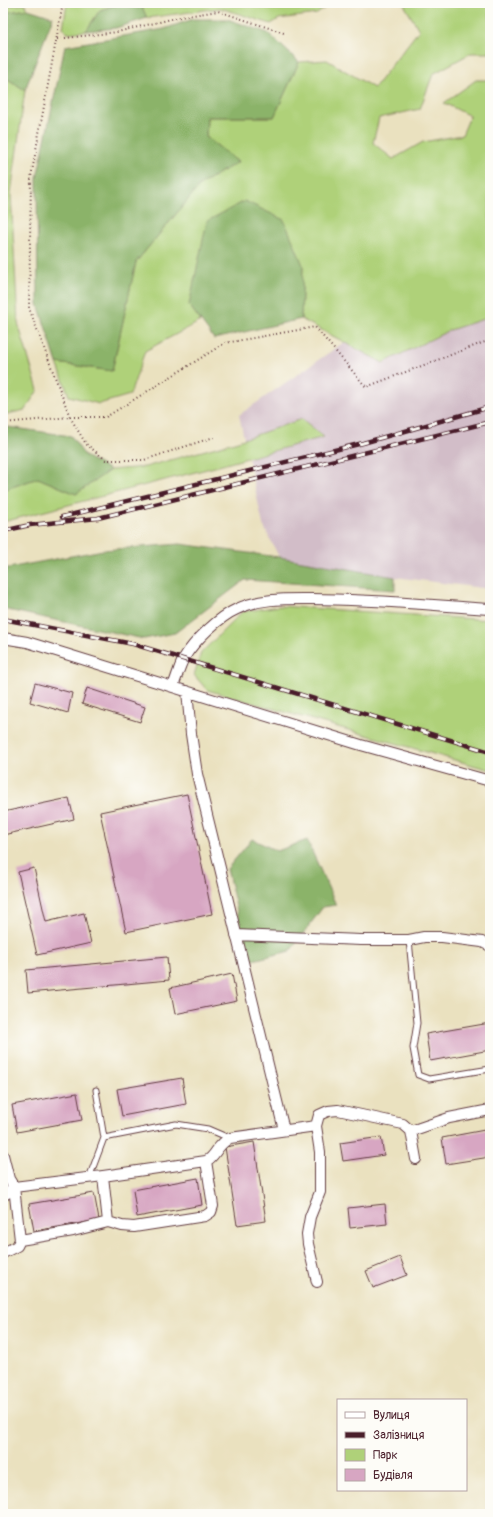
<svg xmlns="http://www.w3.org/2000/svg" width="493" height="1517" viewBox="0 0 493 1517" font-family="Pangolin,sans-serif">
  <style>
    .industrial { fill: #d2bdc8 }
    .green { fill: #afd179; stroke: #7c7852 }
    .forest { fill: #8bb369; stroke: #6a694a }
    .building { fill: #d7a6c2 }
    .lines { fill: none; stroke-linecap: round; stroke-linejoin: round }
    .service-casing { stroke: #623c41; stroke-width: 7 }
    .minor-casing { stroke: #623c41; stroke-width: 12 }
    .path { stroke: #623c41; stroke-width: 2; stroke-dasharray: 1 3; stroke-linecap: butt }
    .service { stroke: #fff; stroke-width: 5 }
    .minor { stroke: #fff; stroke-width: 10 }
    .rail-casing { stroke: #4a1f2b; stroke-width: 4.5 }
    .rail { stroke: #fdfcf7; stroke-width: 3; stroke-dasharray: 9; stroke-linecap: butt }
  </style>
  <rect width="100%" height="100%" fill="#fdfcf7"/>
  <filter id="ink" filterUnits="userSpaceOnUse"><feTurbulence type="fractalNoise" baseFrequency=".025" numOctaves="2"/><feDisplacementMap in="SourceGraphic" scale="8" xChannelSelector="R" yChannelSelector="G"/><feConvolveMatrix kernelMatrix="1 2 1 2 8 2 1 2 1" color-interpolation-filters="sRGB"/></filter>
  <filter id="wash" filterUnits="userSpaceOnUse"><feTurbulence type="fractalNoise" baseFrequency=".012" numOctaves="4" result="noise"/><feDisplacementMap in="SourceGraphic" scale="16" xChannelSelector="R" yChannelSelector="G"/><feGaussianBlur stdDeviation="0.9" result="paint"/><feColorMatrix in="noise" values="0 0 0 0 0 0 0 0 0 0 0 0 0 0 0 0 0 1.4 0 .05"/><feComposite in="paint" operator="in"/></filter>
  <g filter="url(#wash)">
    <rect width="100%" height="100%" fill="#eae1bf"/>
    <!-- industrial -->
    <path class="industrial" d="M490 245V589L395 577 279 557 263 525 239 415 480 248Z"/>
    <!-- green -->
    <path class="green" d="M67 3H122L100 10 86 31 67 33 63 28Z
      M140 3H332L317 14 279 19 271 24 220 8 147 18Z
      M403 3H490V53H471L433 74 420 109 379 118 373 143 393 159 423 142 462 135 470 116 444 103 476 80H490V317L450 330 383 363 301 319 303 265 189 305 201 321 145 351 130 395 99 404 69 396 57 363 112 371 136 262 201 184 238 162 206 137 207 117H274L299 62 327 60 374 88 419 30Z
      M25 4 28 9 3 13V6Z
      M3 76 25 90 11 194 18 323 38 390 25 410 3 415Z
      M302 419 324 437 215 467 3 522V490L38 478 76 494 110 470 145 467 238 441Z
      M279 606 490 620V770L207 690 194 675 201 653 242 612Z"/>
    <!-- forest -->
    <path class="forest" d="M122 3H140L147 18 116 28 86 31 100 10Z
      M28 9 53 17 25 90 3 76V13Z
      M193 19H227L268 33 299 62 274 117H207L206 137 238 162 201 184 136 262 112 371 57 363 38 304 37 178 65 46 164 29Z
      M245 201 284 220 303 265 301 319 214 339 189 305 207 221Z
      M8 427 71 436 85 456 110 470 76 494 38 478 3 490V429Z
      M180 544 279 557 395 577V590L245 580 175 633 144 639 3 609V569L103 550Z
      M252 839 277 851 307 840 336 905 323 907 290 951 249 961 227 869Z"/>
    <g id="blocks">
      <!-- building -->
      <path class="building" d="M35 683 72 693 68 713 30 702Z
        M87 688 145 707 140 722 82 704Z
        M187 794 212 914 126 932 100 812Z
        M69 798 74 819 3 835V812Z
        M34 868 46 922 84 913 91 943 37 955 18 872Z
        M167 957 169 980 28 993 26 970Z
        M232 974 237 1001 175 1014 170 988Z
        M490 1023V1050L430 1061 426 1034Z
        M182 1078 186 1104 122 1116 117 1089Z
        M77 1093 82 1120 17 1132 12 1105Z
        M490 1129V1157L446 1164 442 1138Z
        M381 1137 384 1155 343 1161 340 1143Z
        M254 1142 266 1221 237 1225 225 1147Z
        M198 1178 202 1205 137 1217 133 1190Z
        M94 1193 99 1220 34 1231 29 1204Z
        M385 1204 387 1224 350 1228 348 1208Z
        M400 1257 407 1275 373 1288 366 1271Z"/>
    </g>
  </g>
  <g filter="url(#ink)">
    <use href="#blocks" fill-opacity="0" stroke="#623c41" stroke-width="1"/>
    <g class="lines">
      <!-- service casing -->
      <g class="service-casing">
        <path id="service" d="M409 940 417 1023 413 1048 418 1075 429 1079 490 1069
          M104 1138 176 1124 208 1129 229 1138
          M89 1178 104 1138 96 1090"/>
      </g>
      <!-- minor casing -->
      <g class="minor-casing">
        <path id="minor" d="M3 638 27 642 361 745 490 781
          M173 686C177 677 179 667 184 658 194 641 219 617 237 609 260 598 286 599 311 599 371 599 430 605 490 609
          M187 691 191 734 197 774 284 1130
          M236 935 361 940H409L424 937H442L482 942 490 946
          M316 1126 320 1152V1192L310 1217 307 1234 308 1244 317 1282
          M411 1131 449 1118 490 1110
          M3 1155 9 1179 14 1187 103 1176 206 1161C216 1157 216 1145 230 1138L316 1126 319 1115 328 1111 338 1110 403 1124 411 1131 416 1159
          M103 1176 108 1222
          M3 1195 6 1194 14 1187
          M20 1240 73 1231 108 1222 122 1226 134 1227 205 1216 211 1212 213 1206 206 1161
          M3 1253 17 1246 20 1240 14 1187"/>
      </g>
      <!-- path -->
      <path class="path" d="M57 39 117 32 180 17 218 11 284 33
        M70 417H106L225 343 315 327 366 387 490 340
        M70 417 86 444 106 460H144L214 437
        M3 423 70 417 29 308 31 177 63 3"/>
      <!-- service -->
      <use href="#service" class="service"/>
      <!-- minor -->
      <use href="#minor" class="minor"/>
      <!-- rail casing -->
      <g class="rail-casing">
        <path id="rail" d="M62 517 363 443 490 407
          M3 531 30 525 98 518 490 422
          M3 619 133 644 490 752"/>
      </g>
      <!-- rail -->
      <use href="#rail" class="rail"/>
    </g>
  </g>
  <!-- margin -->
  <rect width="493" height="1517" fill="none" stroke="#fdfcf7" stroke-width="16"/>
  <!-- legend -->
  <rect x="337" y="1399" width="130" height="92" fill="#fdfcf7" stroke="#b5a4a5"/>
  <rect x="345" y="1412" width="20" height="6" fill="#ffffff" stroke="#b5a4a5"/>
  <text x="373" y="1419" font-size="12" fill="#4a1f2b">Вулиця</text>
  <rect x="345" y="1432" width="20" height="6" fill="#4a1f2b" stroke="#b5a4a5"/>
  <text x="373" y="1439" font-size="12" fill="#4a1f2b">Залізниця</text>
  <rect x="345" y="1449" width="20" height="12" fill="#afd179" stroke="#b5a4a5"/>
  <text x="373" y="1459" font-size="12" fill="#4a1f2b">Парк</text>
  <rect x="345" y="1469" width="20" height="12" fill="#d7a6c2" stroke="#b5a4a5"/>
  <text x="373" y="1479" font-size="12" fill="#4a1f2b">Будівля</text>
</svg>
